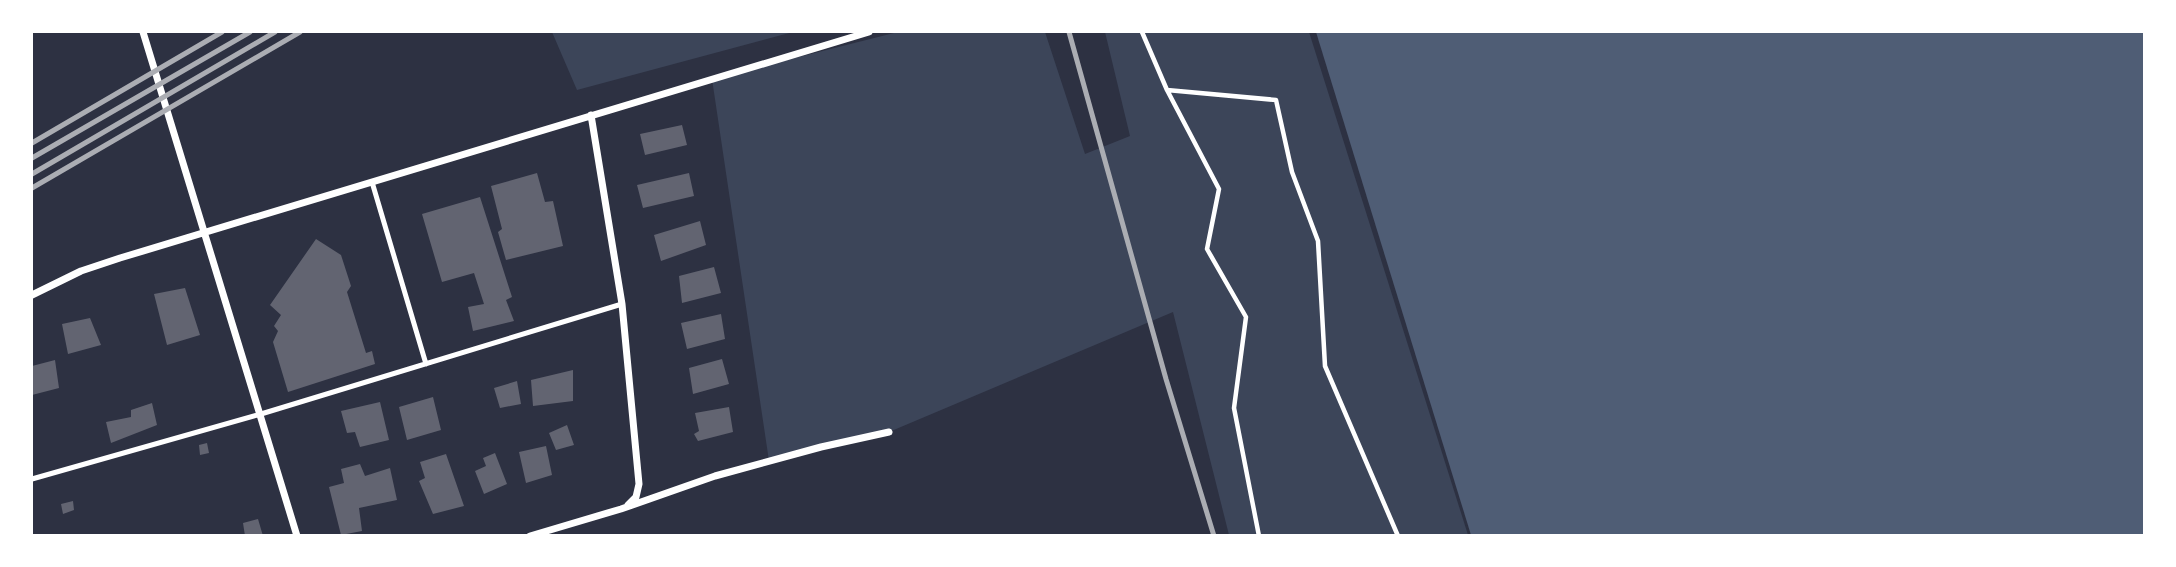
<svg xmlns="http://www.w3.org/2000/svg" width="2176" height="567" viewBox="0 0 2176 567" font-family="Arial,sans-serif">
  <style>
    .green { fill: #3c4559 }
    .water { fill: #4f5d75 }
    .building { fill: #626471 }
    .lines { fill: none; stroke-linecap: round; stroke-linejoin: round }
    .path { stroke: #fff; stroke-width: 4.5 }
    .service { stroke: #fff; stroke-width: 5 }
    .minor { stroke: #fff; stroke-width: 7 }
    .rail { stroke: #abadb3; stroke-width: 5 }
  </style>
  <rect width="100%" height="100%" fill="#2d3142"/>
  <!-- green -->
  <path class="green" d="M552 32H793L577 90Z
    M898 32H1045L1085 154 1130 136 1105 32H1309L1468 535H1229L1173 312 889 432 769 461 712 79Z"/>
  <!-- water -->
  <path class="water" d="M1316 32H2144V535H1471Z"/>
  <!-- building -->
  <path class="building" d="M682 125 687 145 645 155 640 134Z
    M537 173 545 202 553 201 563 246 506 260 498 232 502 229 491 186Z
    M689 173 694 196 643 208 637 185Z
    M480 197 512 297 506 300 514 321 473 331 468 307 484 304 474 273 442 282 422 214Z
    M700 221 706 245 661 261 654 235Z
    M316 239 341 255 351 286 347 292 366 353 372 351 375 364 288 392 273 342 278 331 274 326 281 315 270 305Z
    M714 267 721 293 682 303 679 276Z
    M185 288 200 335 167 345 154 294Z
    M721 314 725 339 687 349 681 323Z
    M90 318 101 345 68 354 62 324Z
    M722 359 729 384 693 394 689 368Z
    M55 360 59 388 32 395V366Z
    M573 370V401L533 406 531 380Z
    M517 381 521 404 500 408 494 388Z
    M433 397 441 430 407 440 399 407Z
    M380 402 389 440 360 447 355 432 347 433 341 411Z
    M152 403 157 425 111 443 106 422 131 417V410Z
    M729 407 733 432 698 441 694 434 699 431 695 413Z
    M567 425 574 445 556 450 549 433Z
    M207 443 209 453 200 455 199 445Z
    M546 446 552 475 526 483 519 452Z
    M495 453 507 484 484 494 475 471 486 466 483 458Z
    M446 454 464 506 433 514 419 481 425 478 420 462Z
    M360 464 365 476 390 468 397 500 359 508 362 531 341 535 329 487 344 483 341 469Z
    M73 501 74 510 63 514 61 504Z
    M258 519 263 536H245L243 523Z"/>
  <g class="lines">
    <!-- path -->
    <path class="path" d="M1142 32 1167 90 1219 189 1207 249 1246 317 1234 408 1259 536
      M1167 90 1276 100 1292 172 1318 241 1325 366 1398 536"/>
    <!-- service -->
    <path class="service" d="M372 182 426 364
      M32 479 261 414 622 304"/>
    <!-- minor -->
    <path class="minor" d="M143 32 297 536
      M591 115 622 304 639 484 636 497 628 505
      M32 295 81 271 120 258 869 32
      M530 536 621 509 715 476 821 447 889 432"/>
    <!-- rail -->
    <path class="rail" d="M1069 32 1166 379 1214 536
      M32 143 222 32
      M32 158 250 32
      M32 174 275 32
      M32 188 300 32"/>
  </g>
  <!-- border -->
  <rect width="2176" height="567" fill="none" stroke="#ffffff" stroke-width="66"/>
</svg>
